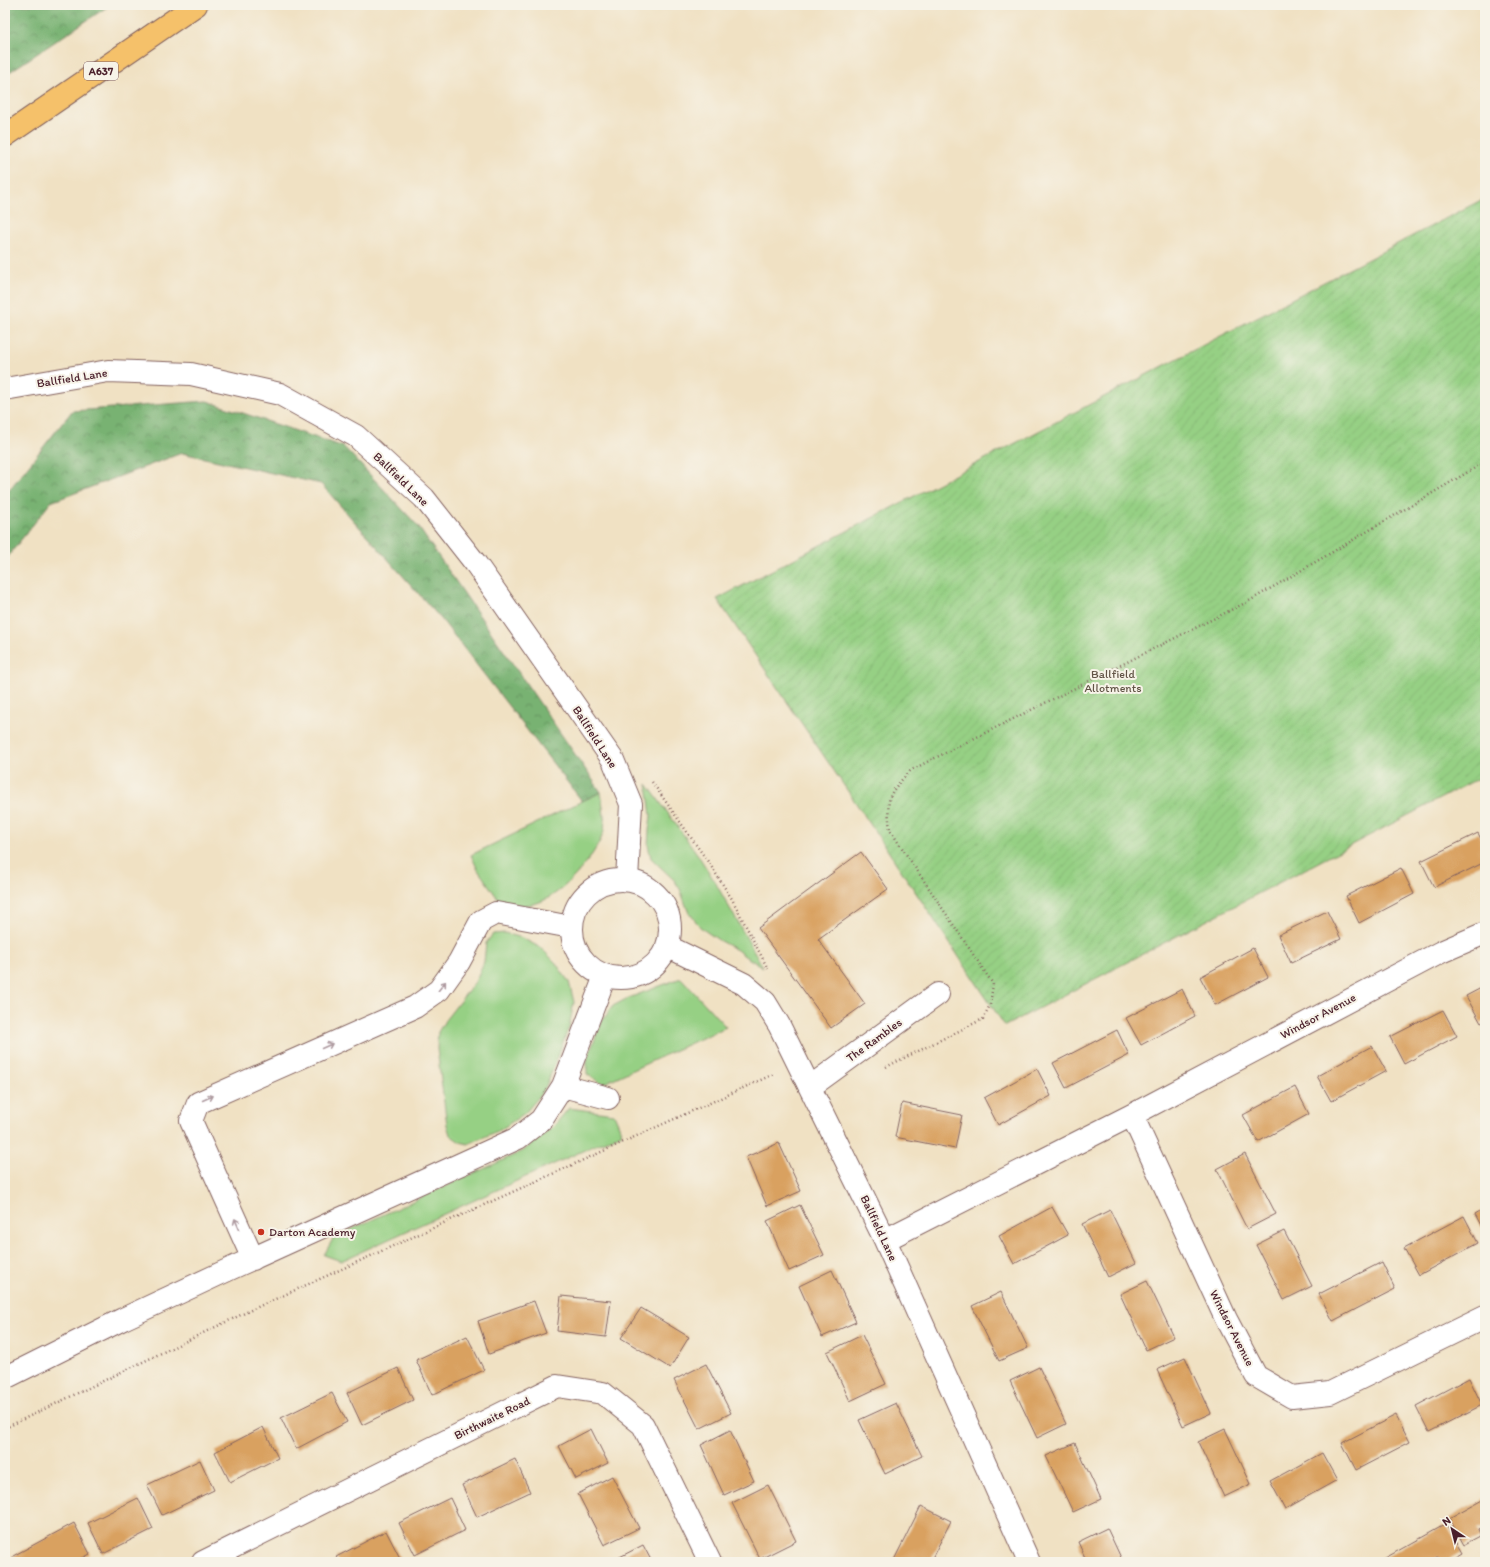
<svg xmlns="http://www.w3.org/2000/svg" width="1490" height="1567" viewBox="0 0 1490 1567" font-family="Itim,sans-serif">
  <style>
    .grass { fill: #96d084; stroke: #707858 }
    .forest { fill: url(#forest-crowns); stroke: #61684e }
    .garden { fill: url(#garden-furrows); stroke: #707858 }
    .building { fill: #d9a160 }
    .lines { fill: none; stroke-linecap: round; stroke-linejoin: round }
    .minor-casing { stroke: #846360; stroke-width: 24 }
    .highway-casing { stroke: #846360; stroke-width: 24 }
    .path { stroke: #846360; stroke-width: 2.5; stroke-dasharray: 1 3; stroke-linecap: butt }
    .minor { stroke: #fff; stroke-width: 22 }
    .highway { stroke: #f5c16b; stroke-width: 22 }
    .oneway { stroke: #ae9aa0 }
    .poi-dot { fill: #c8321e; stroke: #f7f3e8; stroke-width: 1.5 }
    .labels { text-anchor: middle; stroke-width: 4; stroke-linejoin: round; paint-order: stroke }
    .shield { fill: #f7f3e8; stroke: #7e5f64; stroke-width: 1 }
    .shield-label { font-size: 11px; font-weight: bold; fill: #4a1f2b }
    .street-label { font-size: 12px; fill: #4a1f2b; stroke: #f7f3e8 }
    .park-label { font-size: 12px; fill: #615446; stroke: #f7f3e8 }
    .poi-label { font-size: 12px; fill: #4a1f2b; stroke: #f7f3e8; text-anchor: start }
  </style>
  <defs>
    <pattern id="forest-crowns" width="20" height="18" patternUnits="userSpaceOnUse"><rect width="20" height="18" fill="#78b272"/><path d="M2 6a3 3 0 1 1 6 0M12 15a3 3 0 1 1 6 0" fill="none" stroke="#64905e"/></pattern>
    <pattern id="garden-furrows" width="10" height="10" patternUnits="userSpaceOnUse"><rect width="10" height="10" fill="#96d084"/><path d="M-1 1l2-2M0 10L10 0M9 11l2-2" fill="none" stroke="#83b272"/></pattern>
  </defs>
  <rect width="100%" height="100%" fill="#f7f3e8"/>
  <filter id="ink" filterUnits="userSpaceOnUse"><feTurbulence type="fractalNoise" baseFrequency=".025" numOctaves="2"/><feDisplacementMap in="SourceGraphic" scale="8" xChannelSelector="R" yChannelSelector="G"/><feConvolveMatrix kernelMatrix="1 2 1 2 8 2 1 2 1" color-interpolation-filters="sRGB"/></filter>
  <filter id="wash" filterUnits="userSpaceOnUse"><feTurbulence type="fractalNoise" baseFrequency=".012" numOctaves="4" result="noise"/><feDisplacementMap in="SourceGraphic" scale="16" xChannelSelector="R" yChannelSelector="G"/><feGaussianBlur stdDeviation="0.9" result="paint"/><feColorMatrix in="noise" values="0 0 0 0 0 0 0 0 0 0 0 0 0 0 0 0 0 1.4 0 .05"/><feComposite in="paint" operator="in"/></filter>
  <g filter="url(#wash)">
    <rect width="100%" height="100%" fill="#f0e1c3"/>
    <!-- grass -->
    <path class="grass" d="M647 784 698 855 715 882 763 967 746 957 737 950 720 941 701 928 688 911 680 889 674 880 651 858 648 845 649 830 651 816Z
      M601 792C602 800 606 825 604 831 596 856 563 895 537 903 524 907 513 905 501 903L478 870 471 855Z
      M505 933 522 938 541 948 555 962 569 982 574 1002 569 1027 544 1091 525 1113 500 1130 468 1144 460 1142 450 1135 447 1125 437 1049 438 1032 446 1019 475 982 484 962 486 943 493 934Z
      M681 978 726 1027 602 1084 587 1074V1059L602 1021 613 1006 626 999Z
      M569 1108 614 1114 622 1133 341 1261 324 1255 334 1237 523 1151 553 1127Z"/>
    <!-- forest -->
    <path class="forest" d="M5 5H110L5 75Z
      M207 401 344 447 417 525 601 792 582 801 442 620 321 484 182 453 51 502 5 560V495L72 411Z"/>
    <!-- garden -->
    <path class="garden" d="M1485 198V775L1005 1026 862 812 717 599Z"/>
    <g id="blocks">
      <!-- building -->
      <path class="building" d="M1478 833 1485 847V862L1434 887 1421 861Z
        M861 852 888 889 818 939 865 1004 831 1028 758 928Z
        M1401 868 1414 894 1359 923 1346 896Z
        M1327 911 1341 939 1291 963 1278 935Z
        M1253 948 1268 977 1215 1005 1200 977Z
        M1485 986V1021L1481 1023 1466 996Z
        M1182 989 1195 1016 1141 1045 1126 1018Z
        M1443 1010 1457 1036 1404 1064 1390 1037Z
        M1117 1030 1129 1055 1066 1088 1053 1063Z
        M1372 1046 1386 1071 1331 1101 1317 1076Z
        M1037 1069 1051 1096 998 1125 984 1098Z
        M1295 1087 1309 1114 1258 1142 1243 1115Z
        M902 1103 962 1115 955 1149 895 1137Z
        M779 1143 801 1191 767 1206 746 1157Z
        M1245 1154 1276 1214 1247 1229 1217 1169Z
        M800 1205 824 1255 789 1271 767 1221Z
        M1052 1207 1068 1235 1014 1264 999 1236Z
        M1485 1208V1233L1475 1214Z
        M1110 1210 1136 1263 1108 1277 1082 1224Z
        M1464 1216 1478 1243 1419 1275 1404 1248Z
        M1284 1231 1312 1286 1284 1300 1256 1245Z
        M1382 1262 1395 1289 1333 1321 1319 1294Z
        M832 1270 856 1322 822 1337 799 1286Z
        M1147 1281 1174 1337 1146 1350 1120 1294Z
        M1001 1292 1028 1348 999 1361 972 1306Z
        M561 1296 611 1301 606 1337 557 1331Z
        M534 1301 546 1333 489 1354 478 1321Z
        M641 1308 689 1337 670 1368 621 1338Z
        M862 1335 886 1384 850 1401 827 1352Z
        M467 1336 484 1370 432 1395 416 1360Z
        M1185 1357 1211 1413 1183 1426 1157 1370Z
        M706 1364 731 1413 699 1429 674 1380Z
        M1039 1367 1066 1424 1037 1438 1010 1381Z
        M398 1368 413 1400 362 1425 347 1393Z
        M1469 1378 1482 1405 1429 1432 1416 1406Z
        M332 1393 347 1422 296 1449 281 1418Z
        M896 1403 922 1456 885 1474 859 1420Z
        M1396 1415 1410 1442 1356 1470 1342 1443Z
        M263 1427 278 1458 230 1482 215 1452Z
        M591 1429 608 1463 576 1479 559 1446Z
        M1225 1429 1251 1484 1224 1497 1198 1442Z
        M730 1430 754 1481 724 1495 701 1445Z
        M1075 1443 1101 1499 1073 1512 1046 1456Z
        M1322 1453 1337 1480 1285 1509 1270 1481Z
        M515 1459 530 1492 477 1517 462 1485Z
        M200 1460 214 1490 162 1515 147 1485Z
        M612 1476 639 1528 604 1545 578 1494Z
        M768 1485 796 1541 760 1559 732 1503Z
        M138 1498 153 1529 103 1554 88 1523Z
        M450 1498 465 1530 415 1555 399 1523Z
        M1485 1498V1525L1478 1529 1481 1536 1464 1545 1449 1518Z
        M921 1506 951 1521 930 1562H898L894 1560Z
        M74 1523 90 1554 75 1562H16L13 1556Z
        M1446 1524 1462 1552 1445 1562H1441L1438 1557 1429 1562H1378Z
        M1107 1528 1123 1562H1087L1078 1542Z
        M386 1531 401 1560 398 1562H338L336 1557Z
        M643 1545 652 1562H610Z"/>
    </g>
  </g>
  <g filter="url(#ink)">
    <use href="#blocks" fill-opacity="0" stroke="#846360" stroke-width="1"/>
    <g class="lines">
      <!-- minor casing -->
      <g class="minor-casing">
        <path id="minor" d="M5 389 108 371 191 374 280 394 356 436 424 498 476 564 613 760 631 804 627 880
          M572 929a49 49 0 1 1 98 0a49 49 0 1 1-98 0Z
          M667 946 744 984 765 1002 779 1025 885 1240 1029 1562
          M563 1086 608 1098
          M810 1087 938 994
          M1132 1115 1226 1319 1256 1376 1292 1397 1330 1393 1485 1317
          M885 1240 1132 1115 1441 952 1485 933
          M253 1259 191 1121 198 1103 415 1007 439 990 459 962 481 921 496 913 571 927
          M5 1378 123 1319 232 1268 518 1138 541 1120 563 1086 605 976
          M203 1562 557 1386 603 1393 643 1425 710 1562"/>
      </g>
      <!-- highway casing -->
      <g class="highway-casing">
        <path id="highway" d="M5 136 196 5"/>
      </g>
      <!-- path -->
      <path class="path" d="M652 782 711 866 732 899 768 969
        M886 1067 983 1019 990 1005 993 984 890 830C886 796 888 794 911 770L1251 600 1485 462
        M5 1428 251 1310 774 1074"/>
      <!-- minor -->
      <use href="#minor" class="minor"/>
      <!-- highway -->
      <use href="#highway" class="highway"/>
    </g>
    <!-- one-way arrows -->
    <defs><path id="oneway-shaft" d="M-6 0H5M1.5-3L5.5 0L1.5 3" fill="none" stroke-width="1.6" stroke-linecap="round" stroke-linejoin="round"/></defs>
    <g class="oneway">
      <use href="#oneway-shaft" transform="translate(442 986) rotate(-52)"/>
      <use href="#oneway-shaft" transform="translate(327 1046) rotate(-24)"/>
      <use href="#oneway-shaft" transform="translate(208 1098) rotate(-24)"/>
      <use href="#oneway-shaft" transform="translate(237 1224) rotate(-114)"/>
    </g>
  </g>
  <!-- markers -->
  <circle class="poi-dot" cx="261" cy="1232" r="4"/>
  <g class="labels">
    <!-- shield labels -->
    <rect class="shield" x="84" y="62" width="34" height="18" rx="3"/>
    <g class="shield-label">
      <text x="101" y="75">A637</text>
    </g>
    <!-- street labels -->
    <g class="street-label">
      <text transform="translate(72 378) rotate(-9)" y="4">Ballfield Lane</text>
      <text transform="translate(401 479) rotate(44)" y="4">Ballfield Lane</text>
      <text transform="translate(595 737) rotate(57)" y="4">Ballfield Lane</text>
      <text transform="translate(1318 1016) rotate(-28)" y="4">Windsor Avenue</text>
      <text transform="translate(874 1040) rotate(-36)" y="4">The Rambles</text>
      <text transform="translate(879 1228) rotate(65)" y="4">Ballfield Lane</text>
      <text transform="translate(1232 1328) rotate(63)" y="4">Windsor Avenue</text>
      <text transform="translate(492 1418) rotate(-26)" y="4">Birthwaite Road</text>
    </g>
    <!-- park labels -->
    <g class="park-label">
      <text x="1113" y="678">Ballfield<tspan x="1113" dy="14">Allotments</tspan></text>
    </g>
    <!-- poi labels -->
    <g class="poi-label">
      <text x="269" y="1236">Darton Academy</text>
    </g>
  </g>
  <!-- margin -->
  <rect width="1490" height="1567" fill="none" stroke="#f7f3e8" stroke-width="20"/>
  <!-- north arrow -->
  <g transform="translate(1452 1529) rotate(325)" stroke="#f7f3e8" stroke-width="3" paint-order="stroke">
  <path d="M0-3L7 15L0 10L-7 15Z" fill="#4a1f2b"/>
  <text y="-6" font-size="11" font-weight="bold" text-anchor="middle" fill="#4a1f2b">N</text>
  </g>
</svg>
